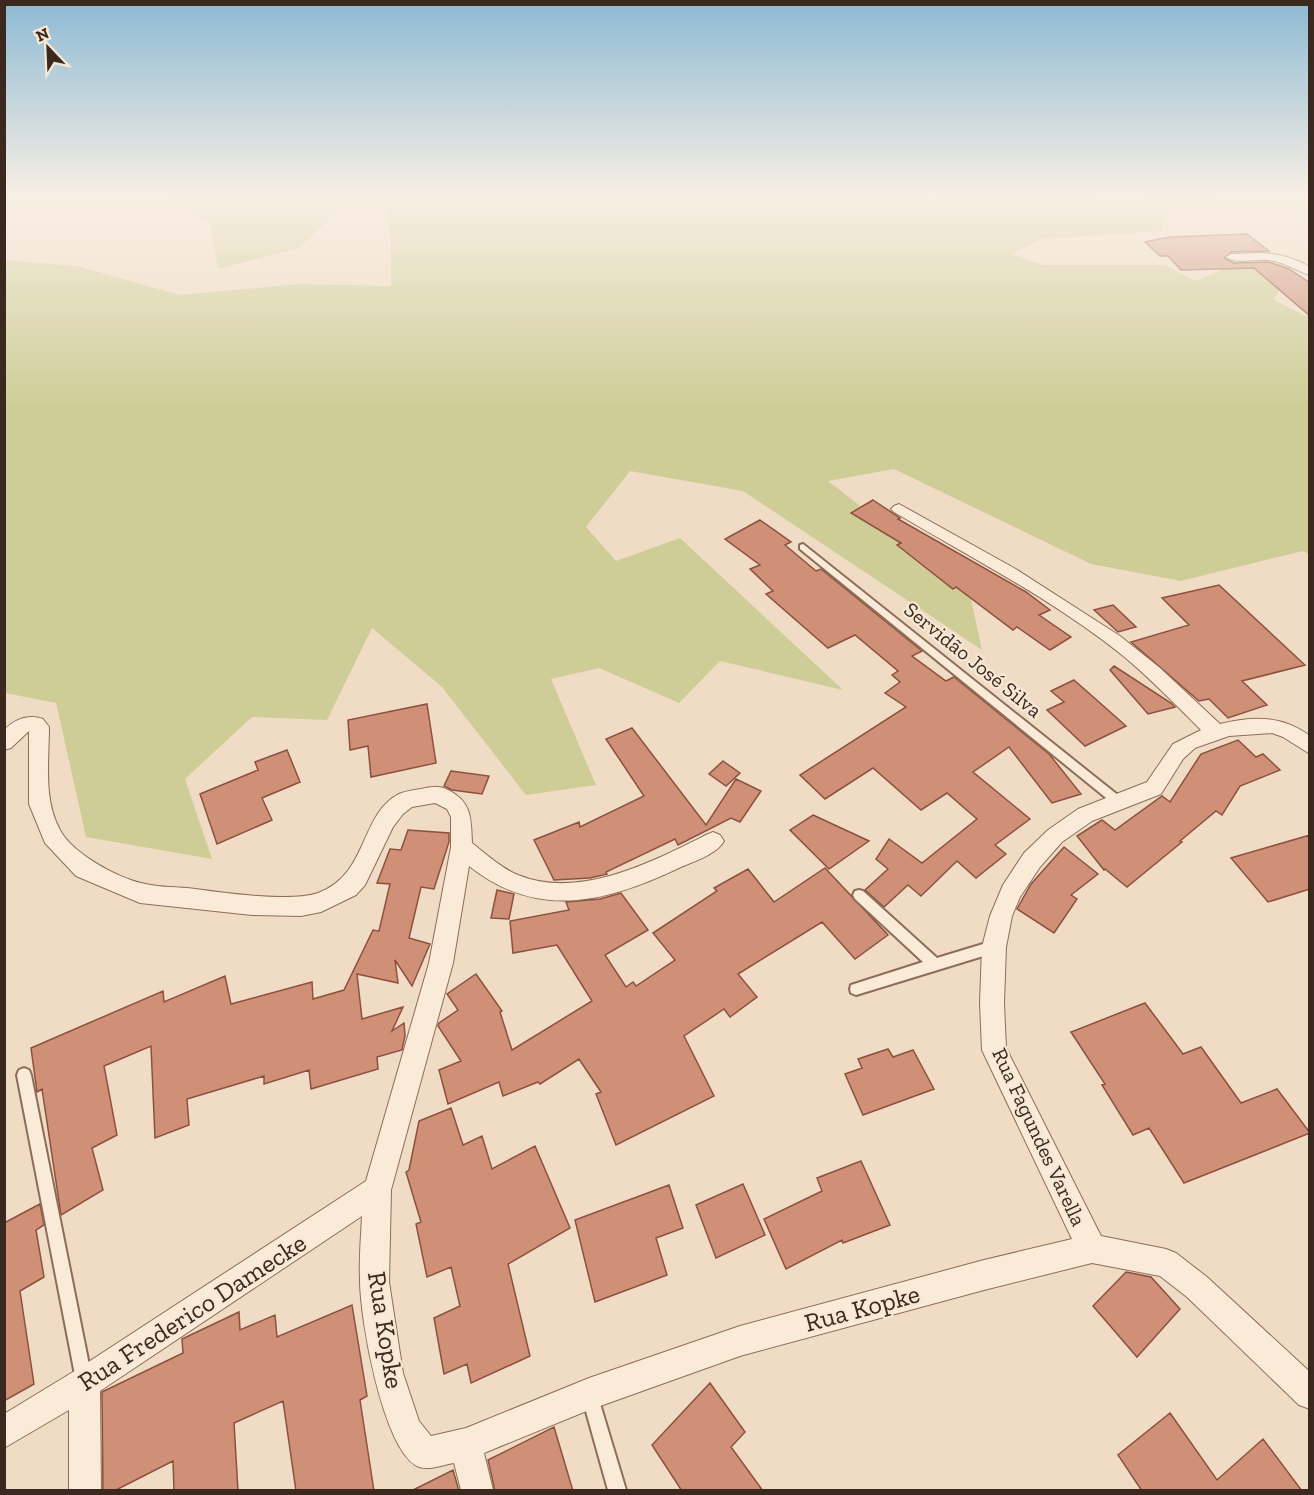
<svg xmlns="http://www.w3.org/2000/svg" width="1314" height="1495" viewBox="0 0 1314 1495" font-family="'Zilla Slab',serif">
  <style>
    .green { fill: #cfcd97 }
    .building { fill: #d09078; stroke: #8c513e; stroke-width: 1.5 }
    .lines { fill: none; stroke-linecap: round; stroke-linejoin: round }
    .service-casing { stroke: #8c6d59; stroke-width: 4 }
    .minor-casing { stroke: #8c6d59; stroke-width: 2 }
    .service { fill: #faebd8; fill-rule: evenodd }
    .minor { fill: #faebd8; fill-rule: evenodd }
    .labels { text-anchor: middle; stroke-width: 4.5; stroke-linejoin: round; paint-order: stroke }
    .street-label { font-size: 21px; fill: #3b281e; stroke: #f7e8d4 }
    .near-street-label { font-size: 26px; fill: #3b281e; stroke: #f7e8d4 }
  </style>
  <rect width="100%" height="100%" fill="#f0dcc4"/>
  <!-- green -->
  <path class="green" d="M168 197H923L925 200 1056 197 1134 202 1159 197H1194L1215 200 1167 210 1162 231 1042 239 1012 254 1042 265H1165L1195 281 1232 266 1288 271 1274 300 1305 316H1309V554L1303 551 1181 581 1091 564 894 469 828 481 969 590 982 650 743 491 630 471 586 527 616 561 680 538 843 690 720 661 679 703 599 668 551 679 596 785 526 795 442 687 372 628 327 720 252 717 185 779 212 859 86 837 56 703 5 693 4 260 77 266 180 295 299 284 391 286V242L385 202 337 211 299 248 218 269 210 222Z"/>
  <!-- building -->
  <path class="building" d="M1247 234 1269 251 1231 252 1224 258 1234 263 1269 262 1289 269 1310 283V316L1254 268 1181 270 1168 256H1160L1145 242 1169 237Z
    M873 500 900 518 898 519 1026 592 1050 610 1039 615 1071 637 1050 650 1017 627 1013 630 956 587 953 589 897 545 901 543 851 513Z
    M760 520 791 542 785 545 816 571 821 569 922 651 912 656 946 681 954 677 1049 754 1081 794 1052 803 1009 747 973 772 1030 819 995 845 1006 854 976 878 957 861 921 896 908 885 884 907 865 890 888 869 876 859 889 839 922 863 977 819 947 793 921 810 873 768 825 799 800 775 906 707 885 693 900 682 892 675 898 671 855 635 828 648 766 594 773 591 750 569 760 565 725 539Z
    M1219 585 1305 665 1242 681 1267 705 1228 718 1209 699 1199 701 1131 642 1189 625 1162 598Z
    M1113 605 1136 627 1118 632 1094 610Z
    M1114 666 1171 703 1175 707 1148 714 1110 670Z
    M1074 680 1108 710 1126 726 1085 746 1047 710 1064 702 1051 691Z
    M427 704 436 763 371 777 368 746 350 750 348 720Z
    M632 728 706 825 736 779 761 791 740 822 731 818 678 845 675 839 606 872 607 874 590 878 554 880 534 840 579 822 580 827 644 796 606 739Z
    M1238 740 1256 757 1263 754 1280 770 1240 786 1222 815 1216 811 1180 841 1182 842 1127 887 1105 869 1104 870 1077 836 1102 820 1115 830 1162 796 1170 802 1201 754Z
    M287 750 300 782 262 798 272 820 217 844 200 794 258 770 255 762Z
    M723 761 740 773 726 786 709 774Z
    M451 771 489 776 482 794 452 790 444 786Z
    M813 815 869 841 829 869 790 830Z
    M408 830 449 833V842L434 889 421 887 409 938 430 944 412 986 395 960 398 983 357 974 362 1019 403 1007 392 1031 404 1023 405 1036 402 1050 377 1057 378 1069 311 1089 309 1070 264 1084V1076L187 1099 189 1125 155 1138 151 1046 104 1066 117 1135 92 1148 103 1190 61 1215 42 1089 37 1092 31 1048 163 991 164 1002 225 976 231 1004 312 982 313 999 344 990 373 930 379 931 390 884 377 883 390 849 401 850Z
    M1310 835V889L1268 902 1231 858Z
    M1064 847 1098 874 1071 895 1077 899 1054 933 1017 909 1031 884Z
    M825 868 888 935 855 959 822 922 738 974 757 997 730 1017 724 1009 684 1036 714 1096 616 1145 596 1094 601 1092 579 1059 540 1084 538 1082 503 1096 499 1082 448 1104 439 1070 461 1061 438 1026 439 1023 458 1010 447 994 476 974 502 1011 500 1012 512 1050 592 1001 557 945 513 953 510 921 569 910 566 902 600 899 621 893 648 930 605 955 626 987 633 982 636 986 675 960 653 933 717 891 714 888 748 869 774 902Z
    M497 890 514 894 509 919 491 918Z
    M1145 1003 1183 1054 1201 1047 1241 1103 1277 1089 1310 1133 1184 1183 1149 1128 1133 1135 1102 1085 1105 1084 1071 1032Z
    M888 1049 893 1057 913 1050 934 1089 863 1115 845 1074 862 1068 858 1059Z
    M451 1108 463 1145 482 1136 492 1169 535 1146 570 1228 508 1264 530 1356 471 1383 467 1364 444 1374 434 1318 460 1306 451 1267 427 1277 416 1224 421 1222 406 1172 409 1170 419 1121Z
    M861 1161 890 1225 843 1243 842 1240 786 1269 764 1219 822 1191 817 1178Z
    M743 1184 765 1235 716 1258 696 1205Z
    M669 1185 683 1228 656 1238 667 1275 595 1302 575 1220Z
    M40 1204 44 1225 36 1230 44 1277 20 1291 34 1384 4 1401V1223Z
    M1126 1272 1151 1277 1180 1309 1137 1357 1093 1306Z
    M352 1305 367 1396 360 1400 374 1491H296L283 1401 234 1423 238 1491H174L173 1461 114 1491H103L102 1392 183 1353 182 1339 239 1312 240 1330 275 1315 277 1337Z
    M710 1383 745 1432 731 1447 763 1491H682L652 1445Z
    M1170 1413 1217 1480 1263 1439 1302 1491H1142L1118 1455Z
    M554 1427 573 1491H495L488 1460Z
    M453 1470 459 1491H411Z"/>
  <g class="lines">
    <!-- service casing -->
    <g class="service-casing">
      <path id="service" d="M803 544 1124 800 1126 803 1124 806 1120 808 1116 806 800 549V545Z
        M859 890 863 891 937 958 993 941 997 943 999 947 997 951 993 953 856 995 851 993 850 989 851 985 923 962 855 899 853 895 855 891Z
        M24 1068 29 1070 31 1075 92 1380 90 1386 84 1388 78 1386 76 1380 17 1075 19 1070Z
        M590 1389 596 1391 598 1397 626 1490H608L582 1397 584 1391Z"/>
    </g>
    <!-- minor casing -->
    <g class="minor-casing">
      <path id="minor" d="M1262 253C1279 254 1295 258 1310 267V275C1295 270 1284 262 1269 260 1256 259 1235 264 1226 257L1231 254Z
        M899 504 1014 568 1120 636 1160 668 1220 724C1253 716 1282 715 1310 736V754L1283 737 1272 733 1229 736 1195 748 1183 759 1161 794 1092 821 1062 842 1040 867 1020 897 1012 916 1006 947 1004 1003 1006 1048 1101 1236 1166 1249 1176 1253 1207 1277 1310 1372V1409L1299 1405 1187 1297 1160 1276 1092 1263 984 1290 740 1356 589 1410 484 1453 493 1490H461L454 1463C442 1465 426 1472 415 1465 382 1443 360 1319 360 1280 359 1259 361 1237 362 1216L100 1391 101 1490H69V1410L4 1448V1414L73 1372 366 1181 429 963 451 847V817L447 809 435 803 412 807 403 814 393 827 365 885 356 895 321 912 301 916 252 915 140 903 76 876 45 843 29 804V731L11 748 4 750V730C15 719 28 714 43 719L49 727C49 761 43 799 60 830 72 853 116 877 141 883 156 887 172 887 187 888 219 892 289 903 318 893 369 874 359 815 399 794 406 791 414 790 421 789 432 787 438 785 448 790 472 802 471 818 472 843 486 854 501 868 518 875 579 900 652 862 706 835L713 832 720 835 724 841C717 854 695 861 681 867 608 902 538 921 469 866L453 963 391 1190 389 1282 403 1373 419 1421 431 1436 466 1428 589 1378 740 1326 984 1260 1072 1239 982 1050 980 1003 982 947 990 916 1003 885 1024 853 1048 830 1078 809 1147 782 1173 744 1201 730C1175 704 1150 678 1122 655 1052 599 970 557 894 512L891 509 894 506Z"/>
    </g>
    <!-- service -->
    <use href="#service" class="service"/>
    <!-- minor -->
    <use href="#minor" class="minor"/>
  </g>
  <!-- sky -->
  <linearGradient id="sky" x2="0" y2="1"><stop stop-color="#8dbad4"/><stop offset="0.48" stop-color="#f8efe4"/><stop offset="1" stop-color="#f8efe4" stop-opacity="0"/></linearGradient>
  <rect width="1314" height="407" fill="url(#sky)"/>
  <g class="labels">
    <!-- street labels -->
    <g class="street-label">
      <text transform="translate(973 660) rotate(39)" y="7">Servidão José Silva</text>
      <text transform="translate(1039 1137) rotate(65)" y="7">Rua Fagundes Varella</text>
    </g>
    <!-- near-street labels -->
    <g class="near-street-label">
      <text transform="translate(862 1308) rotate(-15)" y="9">Rua Kopke</text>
      <text transform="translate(192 1312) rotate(-33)" y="9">Rua Frederico Damecke</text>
      <text transform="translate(386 1330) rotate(81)" y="9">Rua Kopke</text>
    </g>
  </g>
  <!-- border -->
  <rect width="1314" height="1495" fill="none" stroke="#3b281e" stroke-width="12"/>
  <!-- north arrow -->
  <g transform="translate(48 48) rotate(337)" stroke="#f7e8d4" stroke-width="4.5" paint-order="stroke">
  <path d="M0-4.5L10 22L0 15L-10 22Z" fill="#3b281e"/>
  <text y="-9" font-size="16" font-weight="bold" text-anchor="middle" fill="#3b281e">N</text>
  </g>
</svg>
